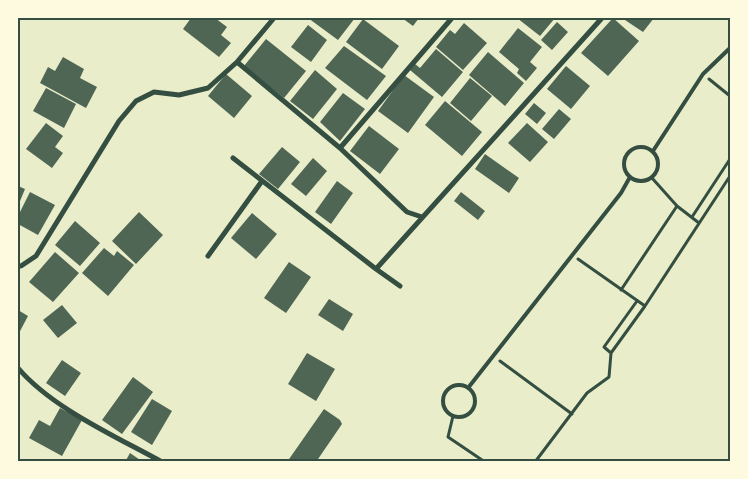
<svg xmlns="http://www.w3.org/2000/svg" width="748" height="479" viewBox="0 0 748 479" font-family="'Roboto Condensed',sans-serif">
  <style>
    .building { fill: #4f6655 }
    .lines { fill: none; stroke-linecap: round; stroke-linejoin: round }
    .path { stroke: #344e41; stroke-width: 3 }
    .service { stroke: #344e41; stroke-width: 4 }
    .minor { stroke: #344e41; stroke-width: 5 }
    .neatline { fill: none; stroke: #344e41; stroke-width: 2 }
  </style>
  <rect width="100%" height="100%" fill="#e9edc9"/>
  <!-- building -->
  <path class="building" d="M191 18H215L227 27 221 35 231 43 219 57 183 29Z
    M308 18H355L338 40Z
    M402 18H419L413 26Z
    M517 18H555L540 36Z
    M613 18 639 41 608 76 581 53Z
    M622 18H654L643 32Z
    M363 19 399 46 382 69 346 42Z
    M557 22 568 32 552 50 541 40Z
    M464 23 487 43 463 70 436 47 450 30 455 34Z
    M308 25 327 40 311 62 291 47Z
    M518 28 542 47 530 62 537 68 526 81 517 73 519 69 499 52Z
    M266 39 306 71 284 98 244 66Z
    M344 46 386 76 367 100 325 68Z
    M436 49 463 72 442 97 410 70 415 64 420 68Z
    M488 52 524 83 505 106 469 75Z
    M63 57 84 69 80 78 97 87 86 108 40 83 48 67 55 71Z
    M566 66 590 86 571 109 547 89Z
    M315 70 337 89 313 119 290 101Z
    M226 74 252 96 234 118 208 96Z
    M404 75 434 97 408 133 378 111Z
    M470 78 492 96 471 121 450 103Z
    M46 88 76 104 64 128 33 111Z
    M343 93 365 109 340 141 320 122Z
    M445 101 482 132 462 156 425 125Z
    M534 103 546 113 537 124 525 114Z
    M559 109 571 119 554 139 542 129Z
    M46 123 63 136 55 147 63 153 52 168 26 149Z
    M527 123 548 142 530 162 508 143Z
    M369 126 399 149 380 174 350 151Z
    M282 147 300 162 278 189 259 174Z
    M485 154 519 178 509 193 475 169Z
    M313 158 327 171 306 196 291 184Z
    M337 181 353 193 331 224 315 212Z
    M18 186 25 189 18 206Z
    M30 192 55 205 38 235 18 224V216Z
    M461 192 485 211 478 220 454 201Z
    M139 212 163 235 136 264 112 241Z
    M252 213 277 234 256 259 231 238Z
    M75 221 100 243 80 266 55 245Z
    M104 248 114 256 117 251 134 265 108 296 82 273Z
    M55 252 79 273 53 302 29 282Z
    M289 262 311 277 286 313 264 298Z
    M329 299 353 314 343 331 318 315Z
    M62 305 77 323 58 338 43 320Z
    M18 310 28 316 18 335Z
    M307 353 335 369 316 401 288 384Z
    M62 360 81 373 65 396 46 383Z
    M133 377 153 392 122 434 102 420Z
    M152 399 172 411 152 445 131 432Z
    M60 408 82 420 62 456 29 438 39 420 50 426Z
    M324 409 340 420 342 424 316 462H287Z
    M130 453 143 462H125Z"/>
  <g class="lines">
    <!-- path -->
    <path class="path" d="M709 79 730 96
      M652 178 677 206 699 223
      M692 217 730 159
      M578 259 645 306
      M621 290 677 206
      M611 353 604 347 637 301
      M500 361 572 414
      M453 416 448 437 485 462
      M535 462 587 393 609 377 611 353 645 306 730 176"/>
    <!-- service -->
    <path class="service" d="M624 164a17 17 0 1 1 34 0a17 17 0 1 1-34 0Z
      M653 151 703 74 730 48
      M443 401a16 16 0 1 1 32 0a16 16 0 1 1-32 0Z
      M468 388 621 193 630 177"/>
    <!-- minor -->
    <path class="minor" d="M237 62 340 148 407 212 422 217
      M340 148 452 18
      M233 158 376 269 400 286
      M208 256 262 181
      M18 266H21L36 256 119 121 136 101 154 92 179 95 208 88 237 62 274 18
      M376 269 602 18
      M18 368C52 408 115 436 162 462"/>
  </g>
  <!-- border -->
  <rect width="748" height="479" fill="none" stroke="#fefae0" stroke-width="38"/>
  <rect x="19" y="19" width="710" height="441" class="neatline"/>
</svg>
